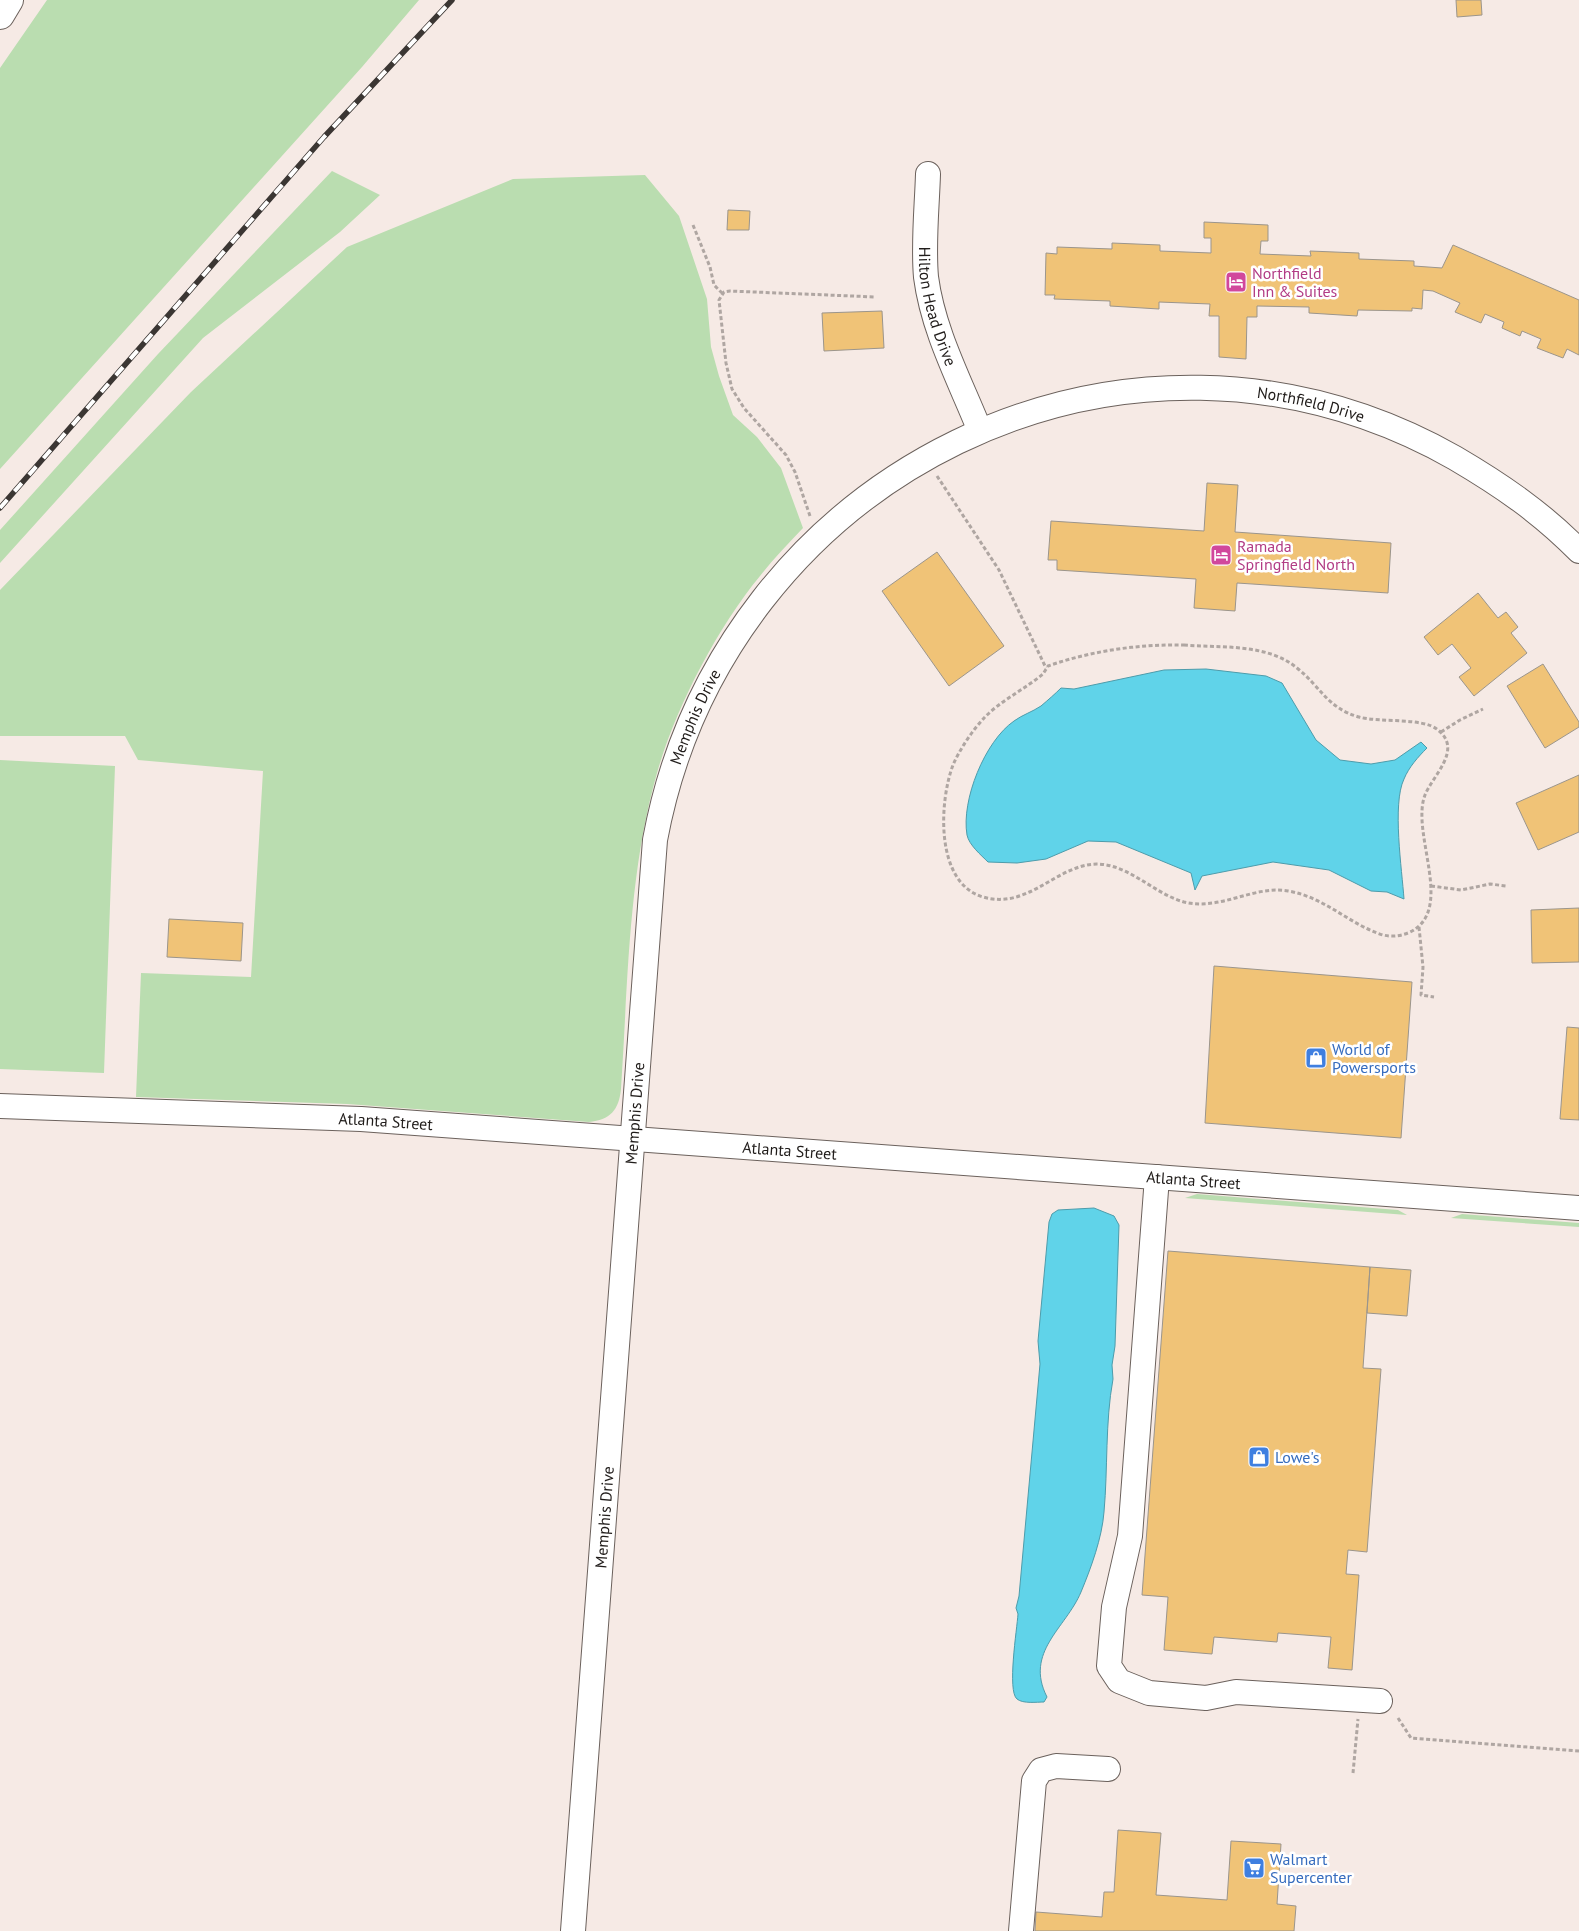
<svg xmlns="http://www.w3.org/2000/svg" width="1579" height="1931" viewBox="0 0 1579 1931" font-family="'PT Sans',sans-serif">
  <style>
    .green { fill: #baddb0 }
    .water { fill: #60d3e9; stroke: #4d9cab }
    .building { fill: #f0c377; stroke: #9b958c }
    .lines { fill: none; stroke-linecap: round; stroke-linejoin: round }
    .minor-casing { stroke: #6b615c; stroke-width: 26 }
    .highway-casing { stroke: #6b615c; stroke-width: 30 }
    .path { stroke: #afa6a2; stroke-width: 3; stroke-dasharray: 4 2.5; stroke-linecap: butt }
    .minor { stroke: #fff; stroke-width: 24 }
    .highway { stroke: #fff; stroke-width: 28 }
    .rail-casing { stroke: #3b3633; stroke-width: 5.5 }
    .rail { stroke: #fff; stroke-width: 4; stroke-dasharray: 11; stroke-linecap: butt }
    .labels { text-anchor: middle; stroke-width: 5; stroke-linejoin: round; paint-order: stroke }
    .hotel-label { font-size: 16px; fill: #b23c85; stroke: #fff; text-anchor: start }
    .street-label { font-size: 16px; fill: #201c1a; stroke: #fff }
    .shop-label { font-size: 16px; fill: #366cbe; stroke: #fff; text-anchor: start }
  </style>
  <rect width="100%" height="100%" fill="#f6eae5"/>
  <!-- green -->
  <path class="green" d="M47 0H419L362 67 0 469V68Z
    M332 171 380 195 340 232 203 338 0 563V530L158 354Z
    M645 175 679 216 707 299 711 347 719 376 733 415 757 437 781 468 803 528C788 544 773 559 760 576 717 628 675 709 657 773 628 875 628 984 621 1089 619 1110 610 1120 589 1122L347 1104 136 1097 141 973 251 977 263 771 138 760 125 736H0V590L191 392 347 247 513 179Z
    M0 760 115 766 104 1073 0 1069Z
    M1197 1194 1398 1210 1407 1215 1185 1198Z
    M1462 1214 1579 1223V1227L1451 1218Z"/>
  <!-- water -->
  <path class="water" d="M1206 669 1266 676 1282 683 1316 740 1340 760 1371 764 1395 760 1421 742 1427 748C1418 757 1409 767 1404 779 1392 804 1402 870 1404 899L1387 892 1371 891 1329 870 1273 862 1202 876 1195 890 1191 873 1116 842 1088 841 1046 859 1017 863 988 862C981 855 969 845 967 835 961 800 985 741 1014 721 1022 715 1032 712 1041 706 1048 700 1055 694 1061 688L1074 689 1164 670Z
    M1094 1208 1114 1216 1119 1225 1115 1346 1112 1365 1113 1379C1105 1423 1108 1468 1104 1512 1102 1538 1091 1568 1081 1592 1066 1628 1024 1652 1047 1697L1044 1702C1037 1702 1023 1704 1017 1699 1007 1691 1017 1629 1018 1614L1016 1608 1019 1596 1040 1364 1038 1341 1049 1222 1052 1214 1058 1210Z"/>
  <!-- building -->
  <path class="building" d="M1456 0H1481L1482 15 1457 17Z
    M728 210 750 211 749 230H727Z
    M1204 222 1268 225V241H1261L1260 254 1311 256 1310 251 1359 253V259L1414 261V266L1442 268 1453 245 1579 300V355L1567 349 1563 358 1537 348 1541 339 1522 331 1520 336 1502 328 1504 322 1485 314 1481 323 1455 312 1460 303 1433 291 1423 290 1422 309 1412 308V311L1358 310 1357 316 1309 313V307L1257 306V317H1247L1246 359 1219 357V316H1209L1210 304 1159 302V309L1110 306V301L1054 299 1055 295H1045L1046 253 1057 254V247L1112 249V243L1160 245V251L1211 253V238H1204Z
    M882 311 884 348 824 351 822 313Z
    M1207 483 1238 485 1235 532 1391 543 1388 593 1237 583 1235 611 1194 608 1196 579 1057 570V560H1048L1051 521 1204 531Z
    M937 552 1004 646 949 686 882 591Z
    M1478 593 1498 618 1506 612 1518 627 1511 633 1527 653 1474 696 1459 677 1471 668 1452 644 1438 655 1424 637Z
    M1543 664 1579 722V727L1545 748 1507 686Z
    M1579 775V832L1538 850 1516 803Z
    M1579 908V962L1532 963 1531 910Z
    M169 919 243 923 241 961 167 957Z
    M1214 966 1412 982 1401 1138 1205 1123Z
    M1567 1027 1579 1028V1120L1560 1119Z
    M1168 1251 1370 1267 1363 1368 1381 1369 1367 1552 1348 1550 1346 1574 1359 1575 1352 1670 1328 1668 1331 1637 1278 1633 1277 1642 1214 1637 1212 1654 1164 1650 1168 1597 1142 1595Z
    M1370 1267 1411 1270 1407 1316 1367 1313Z
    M1118 1830 1161 1833 1156 1895 1227 1900 1231 1841 1281 1844 1277 1904 1296 1906 1294 1931H1035L1036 1912 1102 1917 1104 1892H1114Z"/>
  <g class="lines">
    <!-- minor casing -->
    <g class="minor-casing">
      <g id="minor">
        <path id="s1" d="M928 174C927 207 923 243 926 277 933 331 960 381 980 431"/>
        <path id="s2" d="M0 1106 361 1119 1579 1208"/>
        <path d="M1157 1177 1130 1536 1114 1607 1109 1666 1119 1681 1149 1693 1206 1698 1236 1692 1380 1701"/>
        <path id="s3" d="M573 1931 655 840C723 474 1126 272 1455 458 1501 485 1542 513 1579 551"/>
        <path d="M1021 1931 1034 1781 1041 1770 1056 1766 1108 1769"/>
      </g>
    </g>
    <!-- highway casing -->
    <g class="highway-casing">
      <path id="highway" d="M0 15 9 0"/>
    </g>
    <!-- path -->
    <path class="path" d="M693 225 710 267 714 285 723 294
      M937 476 999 570 1046 668
      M810 516 795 472 786 455 744 408 732 389 726 363 719 300 724 292 730 291 876 297
      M1184 645C1220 648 1267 643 1297 668 1321 687 1327 708 1359 717 1380 723 1423 717 1438 730 1463 750 1433 775 1425 795 1410 834 1457 912 1408 933 1400 936 1392 937 1383 935 1350 925 1325 897 1288 891 1253 885 1221 911 1184 902 1151 893 1124 858 1087 865 1051 872 1025 909 983 897 935 883 939 802 953 765 960 749 972 731 984 718 1000 701 1025 689 1043 674L1048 666C1091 651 1138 644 1184 645Z
      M1441 732 1460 720 1483 709
      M1431 886 1461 890 1490 884 1506 886
      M1419 927 1423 967 1421 995 1434 997
      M1398 1718 1411 1738 1579 1751
      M1353 1773 1358 1719"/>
    <!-- minor -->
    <use href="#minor" class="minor"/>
    <!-- highway -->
    <use href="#highway" class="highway"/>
    <!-- rail casing -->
    <g class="rail-casing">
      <path id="rail" d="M0 508 324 137 452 0"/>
    </g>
    <!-- rail -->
    <use href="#rail" class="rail"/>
  </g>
  <!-- icons -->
  <defs>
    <g id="hotel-square" transform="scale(1.125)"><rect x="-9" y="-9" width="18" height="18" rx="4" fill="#d1479c" stroke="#fff"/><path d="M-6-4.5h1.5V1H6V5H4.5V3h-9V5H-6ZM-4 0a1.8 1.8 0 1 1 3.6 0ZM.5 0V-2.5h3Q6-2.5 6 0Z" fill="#fff"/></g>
    <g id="shop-square" transform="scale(1.125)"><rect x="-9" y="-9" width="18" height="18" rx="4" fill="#3f7fe0" stroke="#fff"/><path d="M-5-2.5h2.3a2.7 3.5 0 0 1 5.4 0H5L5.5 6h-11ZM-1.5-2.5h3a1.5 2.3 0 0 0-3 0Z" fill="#fff"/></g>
    <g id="supermarket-square" transform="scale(1.125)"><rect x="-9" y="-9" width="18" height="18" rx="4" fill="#3f7fe0" stroke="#fff"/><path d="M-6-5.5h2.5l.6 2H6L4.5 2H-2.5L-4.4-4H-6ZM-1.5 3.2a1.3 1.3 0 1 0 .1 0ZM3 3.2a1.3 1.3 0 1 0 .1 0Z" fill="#fff"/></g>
  </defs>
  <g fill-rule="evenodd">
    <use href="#hotel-square" x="1236" y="282"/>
    <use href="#hotel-square" x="1221" y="555"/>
    <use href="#shop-square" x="1316" y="1058"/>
    <use href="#shop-square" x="1259" y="1457"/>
    <use href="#supermarket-square" x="1254" y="1868"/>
  </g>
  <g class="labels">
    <!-- hotel labels -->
    <g class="hotel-label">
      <text x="1252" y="279">Northfield<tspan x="1252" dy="18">Inn &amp; Suites</tspan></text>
      <text x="1237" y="552">Ramada<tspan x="1237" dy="18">Springfield North</tspan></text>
    </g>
    <!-- street labels -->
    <g class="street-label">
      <text dy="6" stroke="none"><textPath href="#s1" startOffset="134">Hilton Head Drive</textPath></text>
      <text dy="6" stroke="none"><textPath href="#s3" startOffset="1976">Northfield Drive</textPath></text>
      <text dy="6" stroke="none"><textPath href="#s3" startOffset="1224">Memphis Drive</textPath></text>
      <text dy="6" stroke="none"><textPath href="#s3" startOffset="820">Memphis Drive</textPath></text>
      <text dy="6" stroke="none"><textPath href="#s2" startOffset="386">Atlanta Street</textPath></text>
      <text dy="6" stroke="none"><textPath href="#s2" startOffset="791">Atlanta Street</textPath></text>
      <text dy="6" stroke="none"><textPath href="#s2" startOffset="1196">Atlanta Street</textPath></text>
      <text dy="6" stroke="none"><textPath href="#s3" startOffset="415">Memphis Drive</textPath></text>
    </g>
    <!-- shop labels -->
    <g class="shop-label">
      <text x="1332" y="1055">World of<tspan x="1332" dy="18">Powersports</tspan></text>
      <text x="1275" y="1463">Lowe's</text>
      <text x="1270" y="1865">Walmart<tspan x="1270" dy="18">Supercenter</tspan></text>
    </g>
  </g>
</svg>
